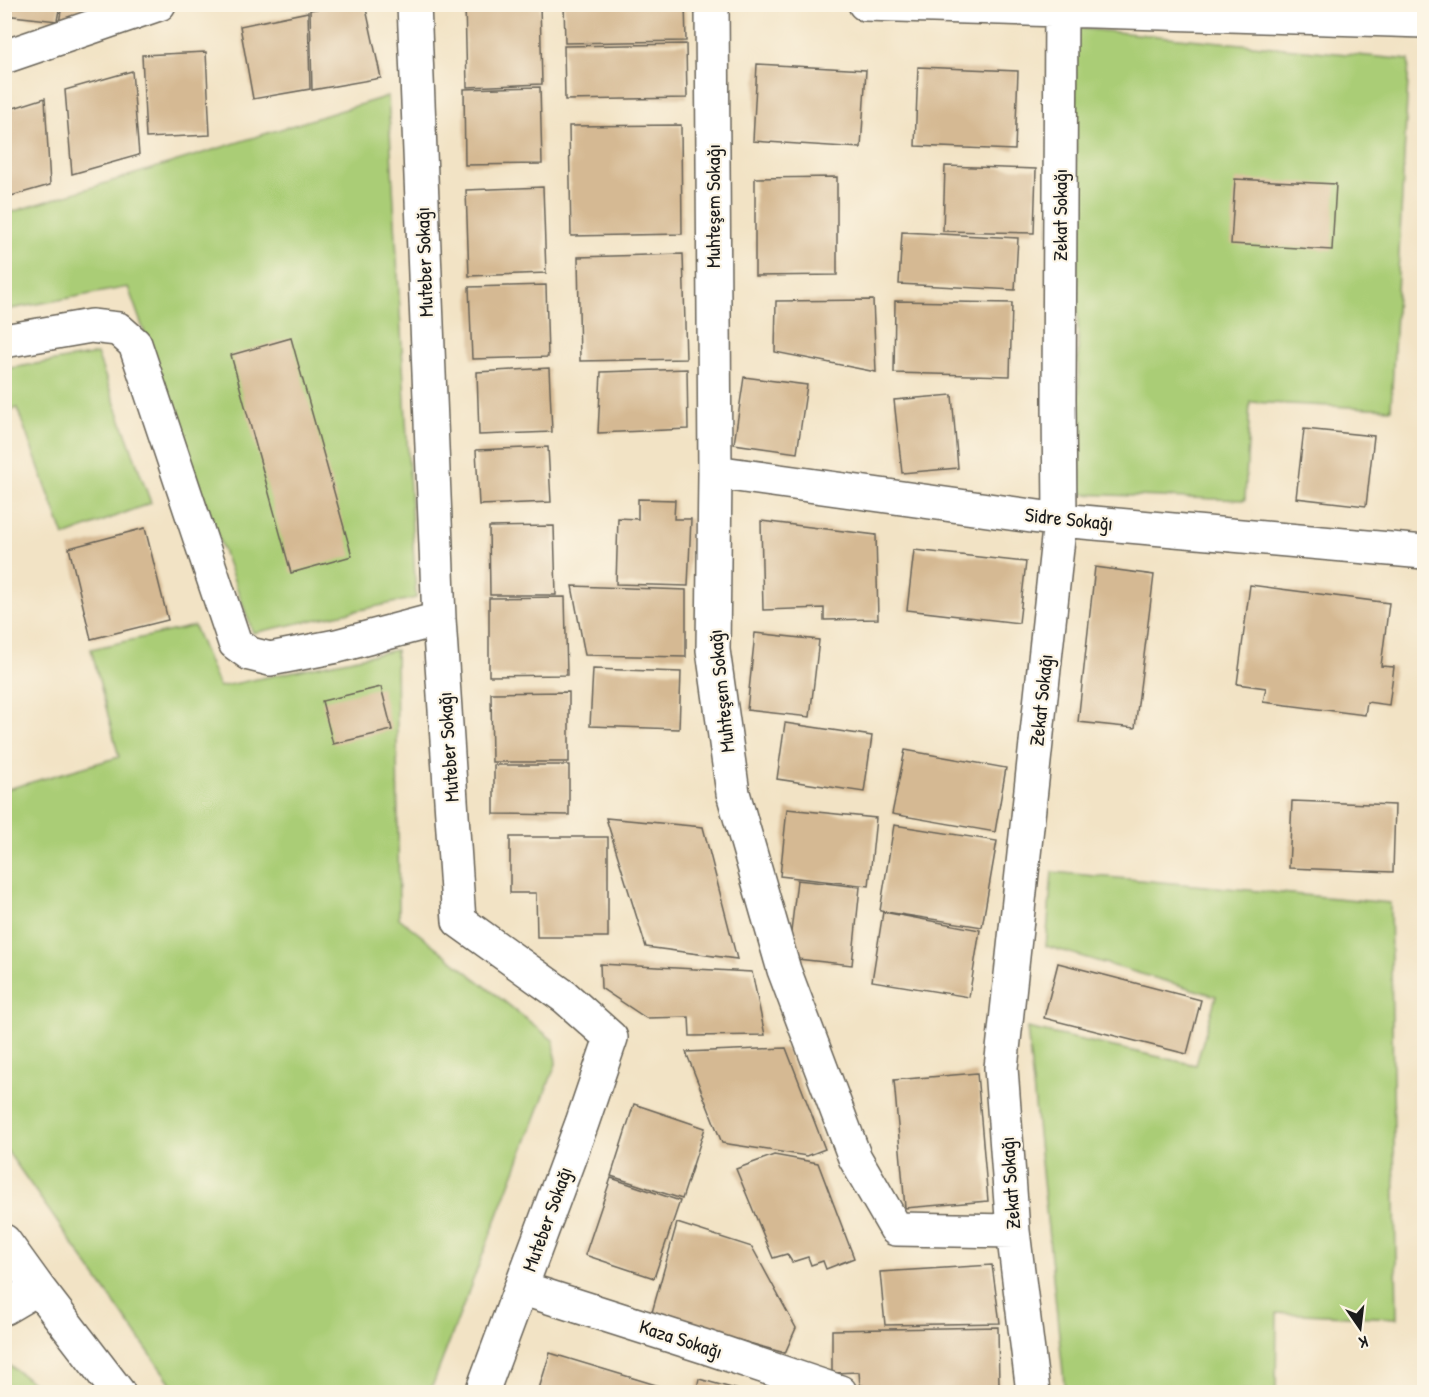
<svg xmlns="http://www.w3.org/2000/svg" width="1429" height="1397" viewBox="0 0 1429 1397" font-family="'Patrick Hand',sans-serif">
  <style>
    .green { fill: #aacd76; stroke: #637449; stroke-width: 1.5 }
    .building { fill: #d5b993 }
    .lines { fill: none; stroke-linecap: round; stroke-linejoin: round }
    .minor-casing { stroke: #676257; stroke-width: 36 }
    .minor { stroke: #fff; stroke-width: 33 }
    .labels { text-anchor: middle; stroke-width: 4.5; stroke-linejoin: round; paint-order: stroke }
    .street-label { font-size: 20px; fill: #1c1c1c; stroke: #fcf5e5 }
  </style>
  <rect width="100%" height="100%" fill="#fcf5e5"/>
  <filter id="ink" filterUnits="userSpaceOnUse"><feTurbulence type="fractalNoise" baseFrequency=".0167" numOctaves="2"/><feDisplacementMap in="SourceGraphic" scale="12" xChannelSelector="R" yChannelSelector="G"/><feConvolveMatrix kernelMatrix="1 2 1 2 8 2 1 2 1" color-interpolation-filters="sRGB"/></filter>
  <filter id="wash" filterUnits="userSpaceOnUse"><feTurbulence type="fractalNoise" baseFrequency=".008" numOctaves="4" result="noise"/><feDisplacementMap in="SourceGraphic" scale="24" xChannelSelector="R" yChannelSelector="G"/><feGaussianBlur stdDeviation="1.35" result="paint"/><feColorMatrix in="noise" values="0 0 0 0 0 0 0 0 0 0 0 0 0 0 0 0 0 1.4 0 .05"/><feComposite in="paint" operator="in"/></filter>
  <g filter="url(#wash)">
    <rect width="100%" height="100%" fill="#f2e3c5"/>
    <!-- green -->
    <path class="green" d="M1074 28 1409 60 1391 409 1250 402 1245 500 1080 494Z
      M388 96 416 598 253 633 128 287 5 310V214Z
      M97 354 151 503 64 536 17 408 5 412V369Z
      M194 626 219 687 396 650 399 918 554 1041 556 1064 430 1392H177L5 1148 4 790 119 757 91 649Z
      M1052 872 1390 903 1397 1318 1277 1313 1276 1392H1065L1027 1028 1196 1065 1216 996 1046 946Z
      M4 1362H5L45 1392H5Z"/>
    <g id="blocks">
      <!-- building -->
      <path class="building" d="M4 4H60L57 21 4 15Z
        M62 4H114L59 24Z
        M343 4H365L381 78 312 90 310 10Z
        M465 4H540L542 84 467 87Z
        M564 4H685L686 41 565 43Z
        M308 12 310 89 253 99 240 26Z
        M686 44 687 98 565 100 564 46Z
        M206 52 210 135 146 138 142 55Z
        M757 64 866 70 861 148 753 141Z
        M918 67 1018 71 1015 150 915 146Z
        M132 71 139 155 72 174 65 90Z
        M540 87 542 164 465 165 464 89Z
        M45 98 50 185 4 198V111Z
        M681 125 682 234 571 236 569 126Z
        M945 166 1036 169 1034 233 943 231Z
        M837 177V275L755 276V178Z
        M1235 179 1336 184 1332 250 1231 244Z
        M543 187 546 273 469 276 466 190Z
        M902 232 1018 238 1015 290 899 284Z
        M683 254 686 359 580 361 578 257Z
        M546 285 548 357 472 359 469 287Z
        M873 300 876 372 775 352 776 301Z
        M895 301 1012 303 1010 376 894 373Z
        M291 338 352 556 291 573 231 355Z
        M549 368 552 432 479 435 477 372Z
        M687 369 688 429 598 433 601 372Z
        M744 377 807 385 797 453 734 444Z
        M952 395 958 468 902 473 894 400Z
        M1304 429 1374 436 1366 506 1296 498Z
        M548 447 551 502 479 505 476 450Z
        M638 499 675 500 674 519H691L688 586 616 584 618 518 638 519Z
        M761 521 876 535 878 619 824 620V608L763 610Z
        M554 526 556 595H490L489 527Z
        M145 528 168 620 91 639 69 548Z
        M914 550 1026 562 1019 623 907 610Z
        M1095 567 1154 575 1135 728 1078 722Z
        M1250 585 1389 603 1381 666 1394 667 1389 705 1367 702 1365 715 1263 702 1266 688 1237 684Z
        M572 586 686 590V657L585 655Z
        M565 597 567 675 489 676V598Z
        M755 633 819 640 810 717 747 710Z
        M593 669 681 672 679 729 590 726Z
        M381 687 392 730 333 744 322 701Z
        M569 692V762H492L491 693Z
        M785 723 872 736 864 792 777 779Z
        M905 750 1006 768 995 832 892 814Z
        M494 765H569V815L494 814Z
        M1292 801 1395 805 1393 872 1289 868Z
        M787 809 876 818 869 886 780 876Z
        M606 818 703 827 737 959 646 947Z
        M894 825 997 841 982 927 880 911Z
        M510 837H608V937H537L536 893H510Z
        M797 880 860 887 852 965 788 958Z
        M883 912 980 930 969 997 872 981Z
        M1058 963 1201 1000 1187 1054 1044 1018Z
        M600 964 752 972 765 1035 690 1036 689 1017 646 1018 601 988Z
        M786 1048 825 1149 807 1156 722 1143 686 1052Z
        M977 1073 988 1201 905 1208 894 1080Z
        M634 1104 705 1128 682 1199 611 1176Z
        M774 1155 818 1163 854 1258 826 1269 823 1261 811 1265 808 1257 792 1262 787 1254 773 1258 736 1169Z
        M611 1178 680 1201 654 1278 585 1255Z
        M677 1223 752 1247 796 1328 785 1353 651 1316Z
        M992 1265 1000 1323 885 1325 880 1272Z
        M998 1327 999 1385 992 1392H902L860 1385 859 1372 832 1373V1330Z
        M550 1353 666 1388 665 1392H538Z
        M699 1379 746 1392H696Z"/>
    </g>
  </g>
  <g filter="url(#ink)">
    <use href="#blocks" fill-opacity="0" stroke="#676257" stroke-width="1.5"/>
    <g class="lines">
      <!-- minor casing -->
      <g class="minor-casing">
        <path id="minor" d="M414 4 439 619 459 921 565 997 611 1038 582 1123 482 1392
          M712 4 715 472 713 650 733 793 784 970 855 1158 896 1229 1013 1231
          M865 4 1424 21
          M4 57 159 4
          M4 341 91 326 118 329 135 344 235 643 250 654 270 659 337 646 439 619
          M715 472 1060 520 1424 552
          M4 1241 38 1288 118 1392
          M521 1288 706 1347 840 1392
          M4 1308 38 1288
          M1033 1392 1013 1231 1001 1068 1060 520 1059 399 1061 4"/>
      </g>
      <!-- minor -->
      <use href="#minor" class="minor"/>
    </g>
  </g>
  <g class="labels">
    <!-- street labels -->
    <g class="street-label">
      <text transform="translate(713 206) rotate(-90)" y="7">Muhteşem Sokağı</text>
      <text transform="translate(1060 215) rotate(-90)" y="7">Zekat Sokağı</text>
      <text transform="translate(424 262) rotate(-92)" y="7">Muteber Sokağı</text>
      <text transform="translate(1069 519) rotate(6)" y="7">Sidre Sokağı</text>
      <text transform="translate(721 691) rotate(-96)" y="7">Muhteşem Sokağı</text>
      <text transform="translate(1041 700) rotate(-84)" y="7">Zekat Sokağı</text>
      <text transform="translate(448 747) rotate(-94)" y="7">Muteber Sokağı</text>
      <text transform="translate(1010 1183) rotate(-94)" y="7">Zekat Sokağı</text>
      <text transform="translate(547 1219) rotate(-70)" y="7">Muteber Sokağı</text>
      <text transform="translate(681 1339) rotate(18)" y="7">Kaza Sokağı</text>
    </g>
  </g>
  <!-- margin -->
  <rect width="1429" height="1397" fill="none" stroke="#fcf5e5" stroke-width="24"/>
  <!-- north arrow -->
  <g transform="translate(1360 1328) rotate(166)" stroke="#fcf5e5" stroke-width="4.5" paint-order="stroke">
  <path d="M0-4.5L10 22L0 15L-10 22Z" fill="#1c1c1c"/>
  <text y="-9" font-size="16" font-weight="bold" text-anchor="middle" fill="#1c1c1c">K</text>
  </g>
</svg>
